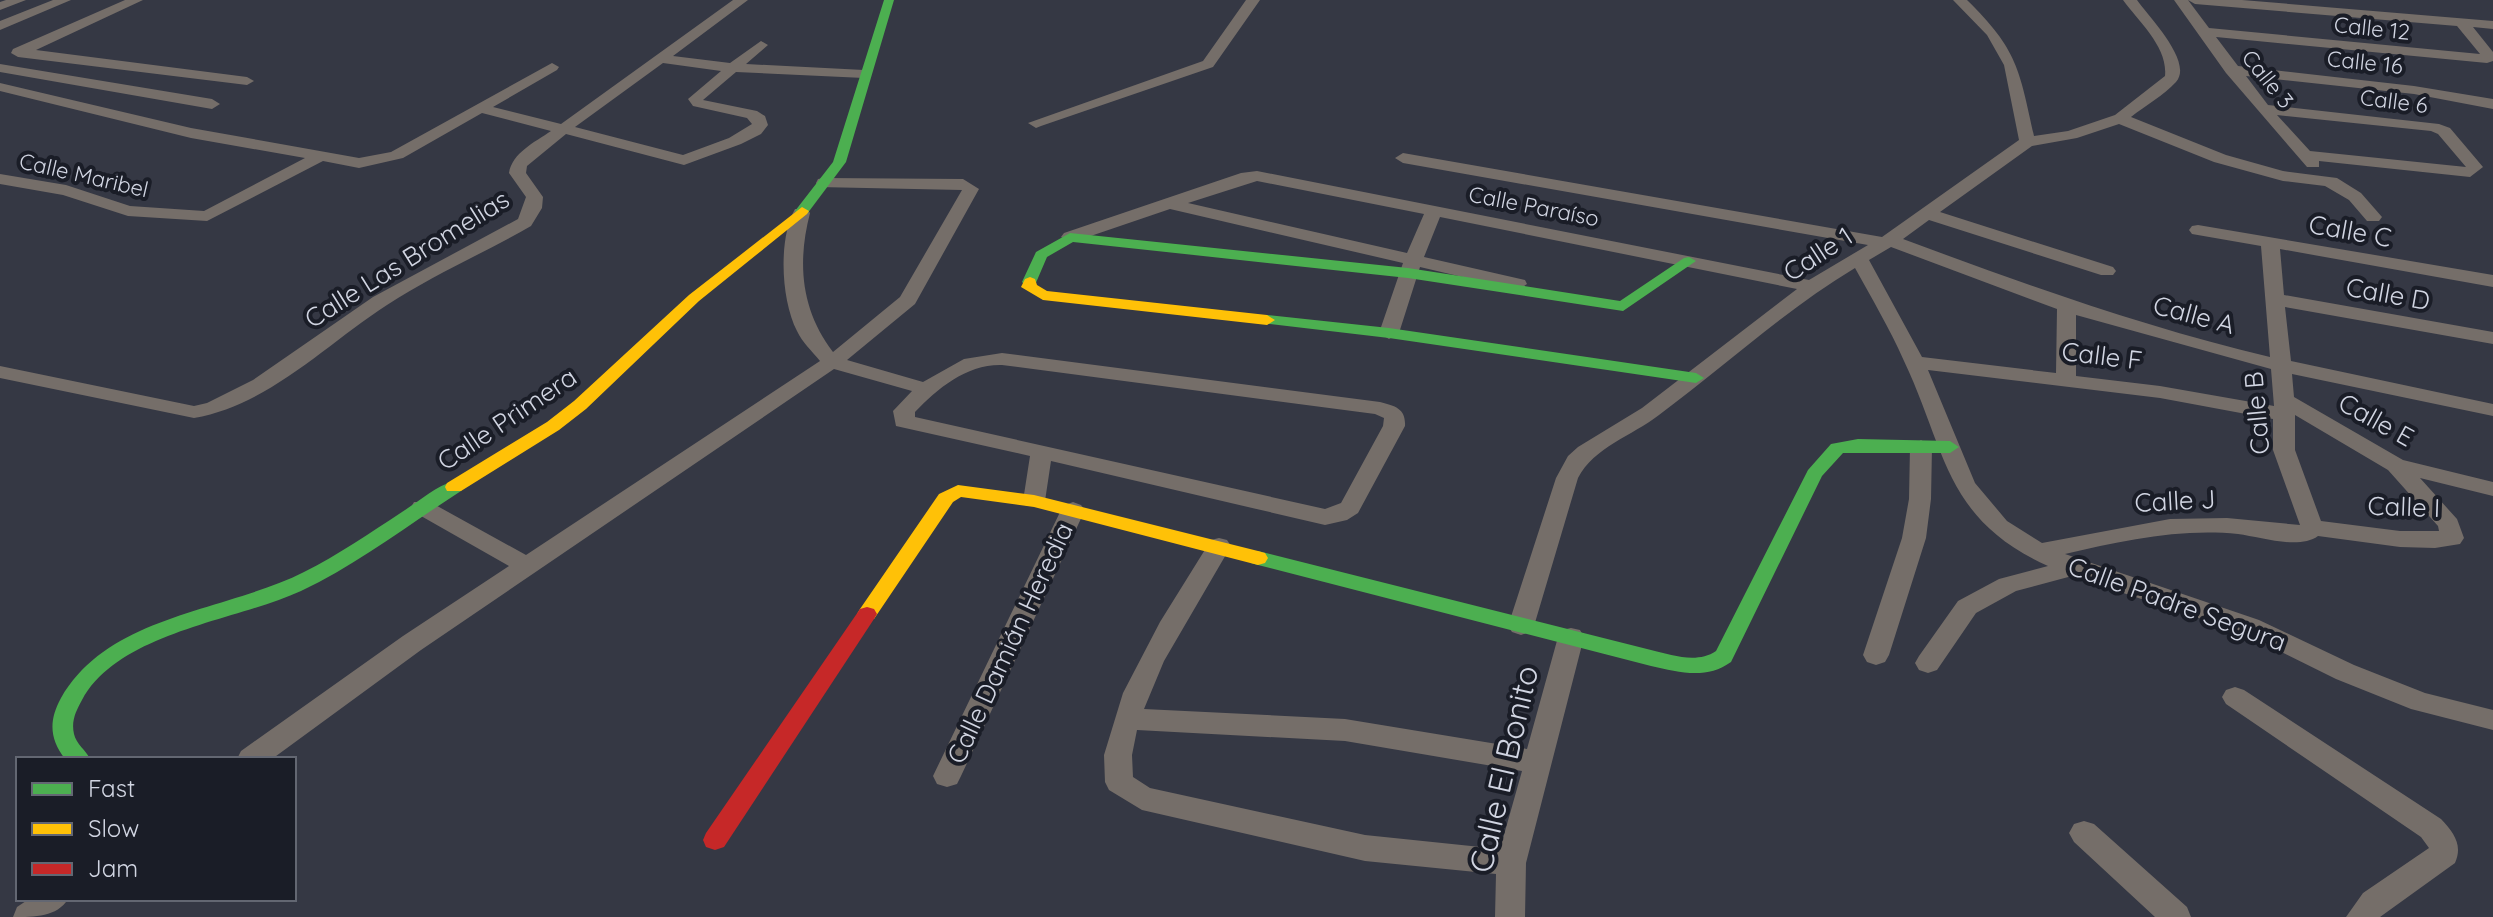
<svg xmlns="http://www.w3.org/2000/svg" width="2493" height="917" viewBox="0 0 2493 917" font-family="Quicksand,sans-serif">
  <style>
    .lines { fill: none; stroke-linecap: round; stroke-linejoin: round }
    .street { fill: #756e69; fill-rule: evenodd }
    .fast { fill: #4caf50; fill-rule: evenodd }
    .slow { fill: #ffc107; fill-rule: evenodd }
    .jam { fill: #c62828; fill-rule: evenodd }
    .labels { text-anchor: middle; stroke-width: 8; stroke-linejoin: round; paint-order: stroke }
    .far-street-label { font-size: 22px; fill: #d1d5e2; stroke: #1a1d27 }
    .street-label { font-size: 26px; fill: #d1d5e2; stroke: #1a1d27 }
    .near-street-label { font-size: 32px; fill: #d1d5e2; stroke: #1a1d27 }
  </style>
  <rect width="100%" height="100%" fill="#353844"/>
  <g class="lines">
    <!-- street -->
    <path class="street" d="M6 0H26L0 10V2Z
      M53 0H71L0 30V21Z
      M125 0H143L36 50 247 77 254 81 247 85 18 57 11 53 13 49Z
      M733 0H748L673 56 730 63 761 41 768 45 746 64 864 70 871 74 864 78 736 72 703 100 757 111 765 116 768 125 761 134 741 144 684 165 566 134 527 166 526 173 543 197 542 208 531 226C484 253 433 275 387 305 325 345 269 405 194 418L0 378V366L194 406 207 403 253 380 373 297 518 219 526 197 509 173C512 153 535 142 551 131L482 113 403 158 359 168 323 161 207 221 128 216 63 195 0 184V174L66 185 130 206 204 211 305 158 191 138 0 91V83L191 128 359 158 391 152 552 63 559 67 557 70 493 107 561 124ZM663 63 721 71 688 99 693 106 747 118 752 124 729 138 683 155 575 127Z
      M1246 0H1260L1213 67 1041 126 1036 128 1028 123 1203 61Z
      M1953 0H1967C2018 50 2019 69 2034 136L2068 131 2115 115 2165 76C2168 47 2139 22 2123 0H2137C2148 16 2194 62 2176 82 2164 95 2145 106 2131 117L2226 155 2283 171 2337 178 2361 193 2382 217 2379 221H2367L2349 200 2325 186 2283 181 2214 162 2119 124 2077 138 2032 146 1940 212 2113 267 2116 271 2113 275H2101L1929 220 1903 239C2024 284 2144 327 2270 357L2261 246 2192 234 2189 230 2192 226 2198 225 2493 275V287L2280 249 2284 295 2493 332V344L2285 307 2291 361 2493 404V416L2292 374 2294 397 2403 460 2493 482V496L2420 478 2457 519 2464 538 2460 544 2435 548 2400 547 2318 536C2299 550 2261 537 2238 534 2180 528 2121 541 2065 554L2259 620 2354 665 2425 693 2493 710V730L2411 709 2336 679 2241 632 2072 576 2016 591 1976 613 1937 670 1928 673 1919 670 1915 663 1919 656 1958 601 1999 579 2048 566C1944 519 1947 452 1904 361 1890 329 1872 299 1855 268 1785 310 1725 366 1659 415 1632 436 1594 447 1578 478L1534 626 1530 632 1521 635 1512 632 1508 626 1556 478 1568 456 1578 447 1642 408 1797 289 1440 217 1424 257 1525 280 1527 284 1518 290 1420 267 1399 333 1389 339 1379 333 1403 263 1170 209 1076 241 1070 242 1061 237 1064 233 1241 173 1257 171 1809 280 1868 245 1403 163 1395 158 1403 153 1882 237 2019 140 2004 65 1987 35ZM1257 181 1424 214 1407 253 1188 203ZM1891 247 2057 309 2056 373 1922 357 1869 260ZM2076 315 2271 369 2274 406 2160 386 2076 376ZM1928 370 2160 398 2273 419V450L2300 525 2227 518 2170 519 2042 543 2007 521 1975 483ZM2295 415 2388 470 2438 526 2439 531H2400L2321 521 2295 450Z
      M2174 0H2188L2209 28 2480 54 2457 26 2195 4 2188 0H2242L2493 21V29L2473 27 2493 52V61L2487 63 2216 37 2238 66 2414 86 2493 99V109L2414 94 2246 76 2268 105 2439 124 2450 128 2483 167 2470 177 2319 161V167H2307L2226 73ZM2277 115 2431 131 2438 134 2466 167 2310 151Z
      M0 64 212 99 220 104 212 109 0 72Z
      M824 178 963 179 979 189 915 304 847 360 923 382 964 359 1002 353 1380 402C1396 406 1406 409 1405 426L1358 513 1347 520 1325 525 1051 461 1045 501 1042 506H1026L1023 501 1030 456 896 426 893 411 912 391 834 369 421 650 272 759H237L241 751 403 636 509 566 414 512 411 507 414 502H430L526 555 820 361C812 351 802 342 797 331 781 300 778 239 795 209H807L810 213C797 263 801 310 833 352L900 297 962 190 818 187 816 183 818 179ZM1002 365 1375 414 1384 418 1383 426 1341 503 1325 509 915 417V412C938 388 967 364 1002 365Z
      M1921 440 1932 447 1931 499 1926 538 1889 655 1885 662 1876 665 1867 662 1863 655 1902 538 1909 499 1910 447Z
      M1073 502 1081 505 1085 510 961 776 957 784 947 787 937 784 933 776 1061 510 1065 505Z
      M1219 538 1227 540 1231 546 1164 661 1144 709 1345 719 1527 749 1558 637 1562 630 1571 628 1580 630 1584 637 1526 863 1525 917H1495L1496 874 1365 861 1142 810 1109 790 1105 782 1104 755 1123 693 1160 622 1211 540ZM1137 730 1345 741 1522 771 1500 849 1365 835 1150 788 1133 777 1132 755Z
      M2235 687 2244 690 2441 819C2454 833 2463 845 2455 863L2380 917H2346L2363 893 2429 848 2421 837 2226 704 2222 697 2226 690Z
      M2084 821 2094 824 2187 907 2191 917H2155L2074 842 2069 833 2074 824Z
      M29 899H68C57 917 35 917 13 917L17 907Z"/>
    <!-- fast -->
    <path class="fast" d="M884 0H894L846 162 807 214H797L795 211 833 162Z
      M1070 233 1408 268 1620 301 1684 258 1689 257 1696 261 1623 311 1408 278 1073 242 1047 257 1035 285H1025L1022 282 1036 252Z
      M1267 315 1389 328 1696 373 1704 378 1696 383 1389 338 1261 323 1259 320Z
      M1858 439 1950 441 1959 447 1950 453H1843L1822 476 1731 662C1706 680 1679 672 1651 666L1258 565 1251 563 1248 558 1251 553 1258 551 1651 650C1672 655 1697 664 1716 651L1808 470 1831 444Z
      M454 481 461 483 463 487 461 491C408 525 358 564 301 591 236 621 119 632 82 700 76 711 71 721 74 734 76 744 86 750 90 759H65C49 738 49 720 61 698 109 614 225 612 304 572 338 555 370 533 402 512 418 502 436 486 454 481Z"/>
    <!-- slow -->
    <path class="slow" d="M802 207 809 211 807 214 699 301 586 409 559 430 461 491H447L445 487 447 483 547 422 574 401 689 295Z
      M1030 277 1035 279 1037 285 1047 291 1267 315 1275 320 1267 325 1043 300 1021 287 1025 279Z
      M958 485 1034 495 1258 551 1265 553 1268 558 1265 563 1258 565 1034 507 961 497 953 502 874 619H860L857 614 860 609 939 494Z"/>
    <!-- jam -->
    <path class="jam" d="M867 607 874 609 877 614 874 619 724 847 715 850 706 847 703 840 706 833 860 609Z"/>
  </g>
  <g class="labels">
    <!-- far-street labels -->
    <g class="far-street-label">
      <text transform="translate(2372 28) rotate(6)" y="8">Calle 12</text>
      <text transform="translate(2365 62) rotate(6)" y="8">Calle 16</text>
      <text transform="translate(2268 79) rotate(51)" y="8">Calle 3</text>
      <text transform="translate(2394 101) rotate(7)" y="8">Calle 6</text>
      <text transform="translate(84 175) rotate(13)" y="8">Calle Maribel</text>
      <text transform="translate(1534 206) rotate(11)" y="8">Calle Paraíso</text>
    </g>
    <!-- street labels -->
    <g class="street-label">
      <text transform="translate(2350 231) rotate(10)" y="9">Calle C</text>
      <text transform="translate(1818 254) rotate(-33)" y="9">Calle 1</text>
      <text transform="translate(407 259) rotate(-32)" y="9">Calle Las Bromelias</text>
      <text transform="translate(2388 294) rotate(10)" y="9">Calle D</text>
      <text transform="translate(2194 315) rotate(15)" y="9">Calle A</text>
      <text transform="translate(2102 356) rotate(7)" y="9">Calle F</text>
      <text transform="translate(2257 413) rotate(-95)" y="9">Calle B</text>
      <text transform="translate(507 419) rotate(-34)" y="9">Calle Primera</text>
      <text transform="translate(2376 420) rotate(29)" y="9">Calle E</text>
      <text transform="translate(2175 501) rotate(-3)" y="9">Calle J</text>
      <text transform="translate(2404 507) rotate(2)" y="9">Calle I</text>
      <text transform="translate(2177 604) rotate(20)" y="9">Calle Padre Segura</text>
      <text transform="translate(1010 643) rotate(-65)" y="9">Calle Damián Heredia</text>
    </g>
    <!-- near-street labels -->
    <g class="near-street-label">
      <text transform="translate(1504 769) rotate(-77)" y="11">Calle El Bonito</text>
    </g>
  </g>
  <!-- legend -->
  <rect x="16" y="757" width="280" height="144" fill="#1a1d27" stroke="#636772" stroke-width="2"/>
  <rect x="32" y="783" width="40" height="12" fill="#4caf50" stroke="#636772" stroke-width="2"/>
  <text x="88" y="797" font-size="24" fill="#d1d5e2">Fast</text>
  <rect x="32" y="823" width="40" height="12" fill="#ffc107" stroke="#636772" stroke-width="2"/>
  <text x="88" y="837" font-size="24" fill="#d1d5e2">Slow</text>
  <rect x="32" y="863" width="40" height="12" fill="#c62828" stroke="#636772" stroke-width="2"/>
  <text x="88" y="877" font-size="24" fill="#d1d5e2">Jam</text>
</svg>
